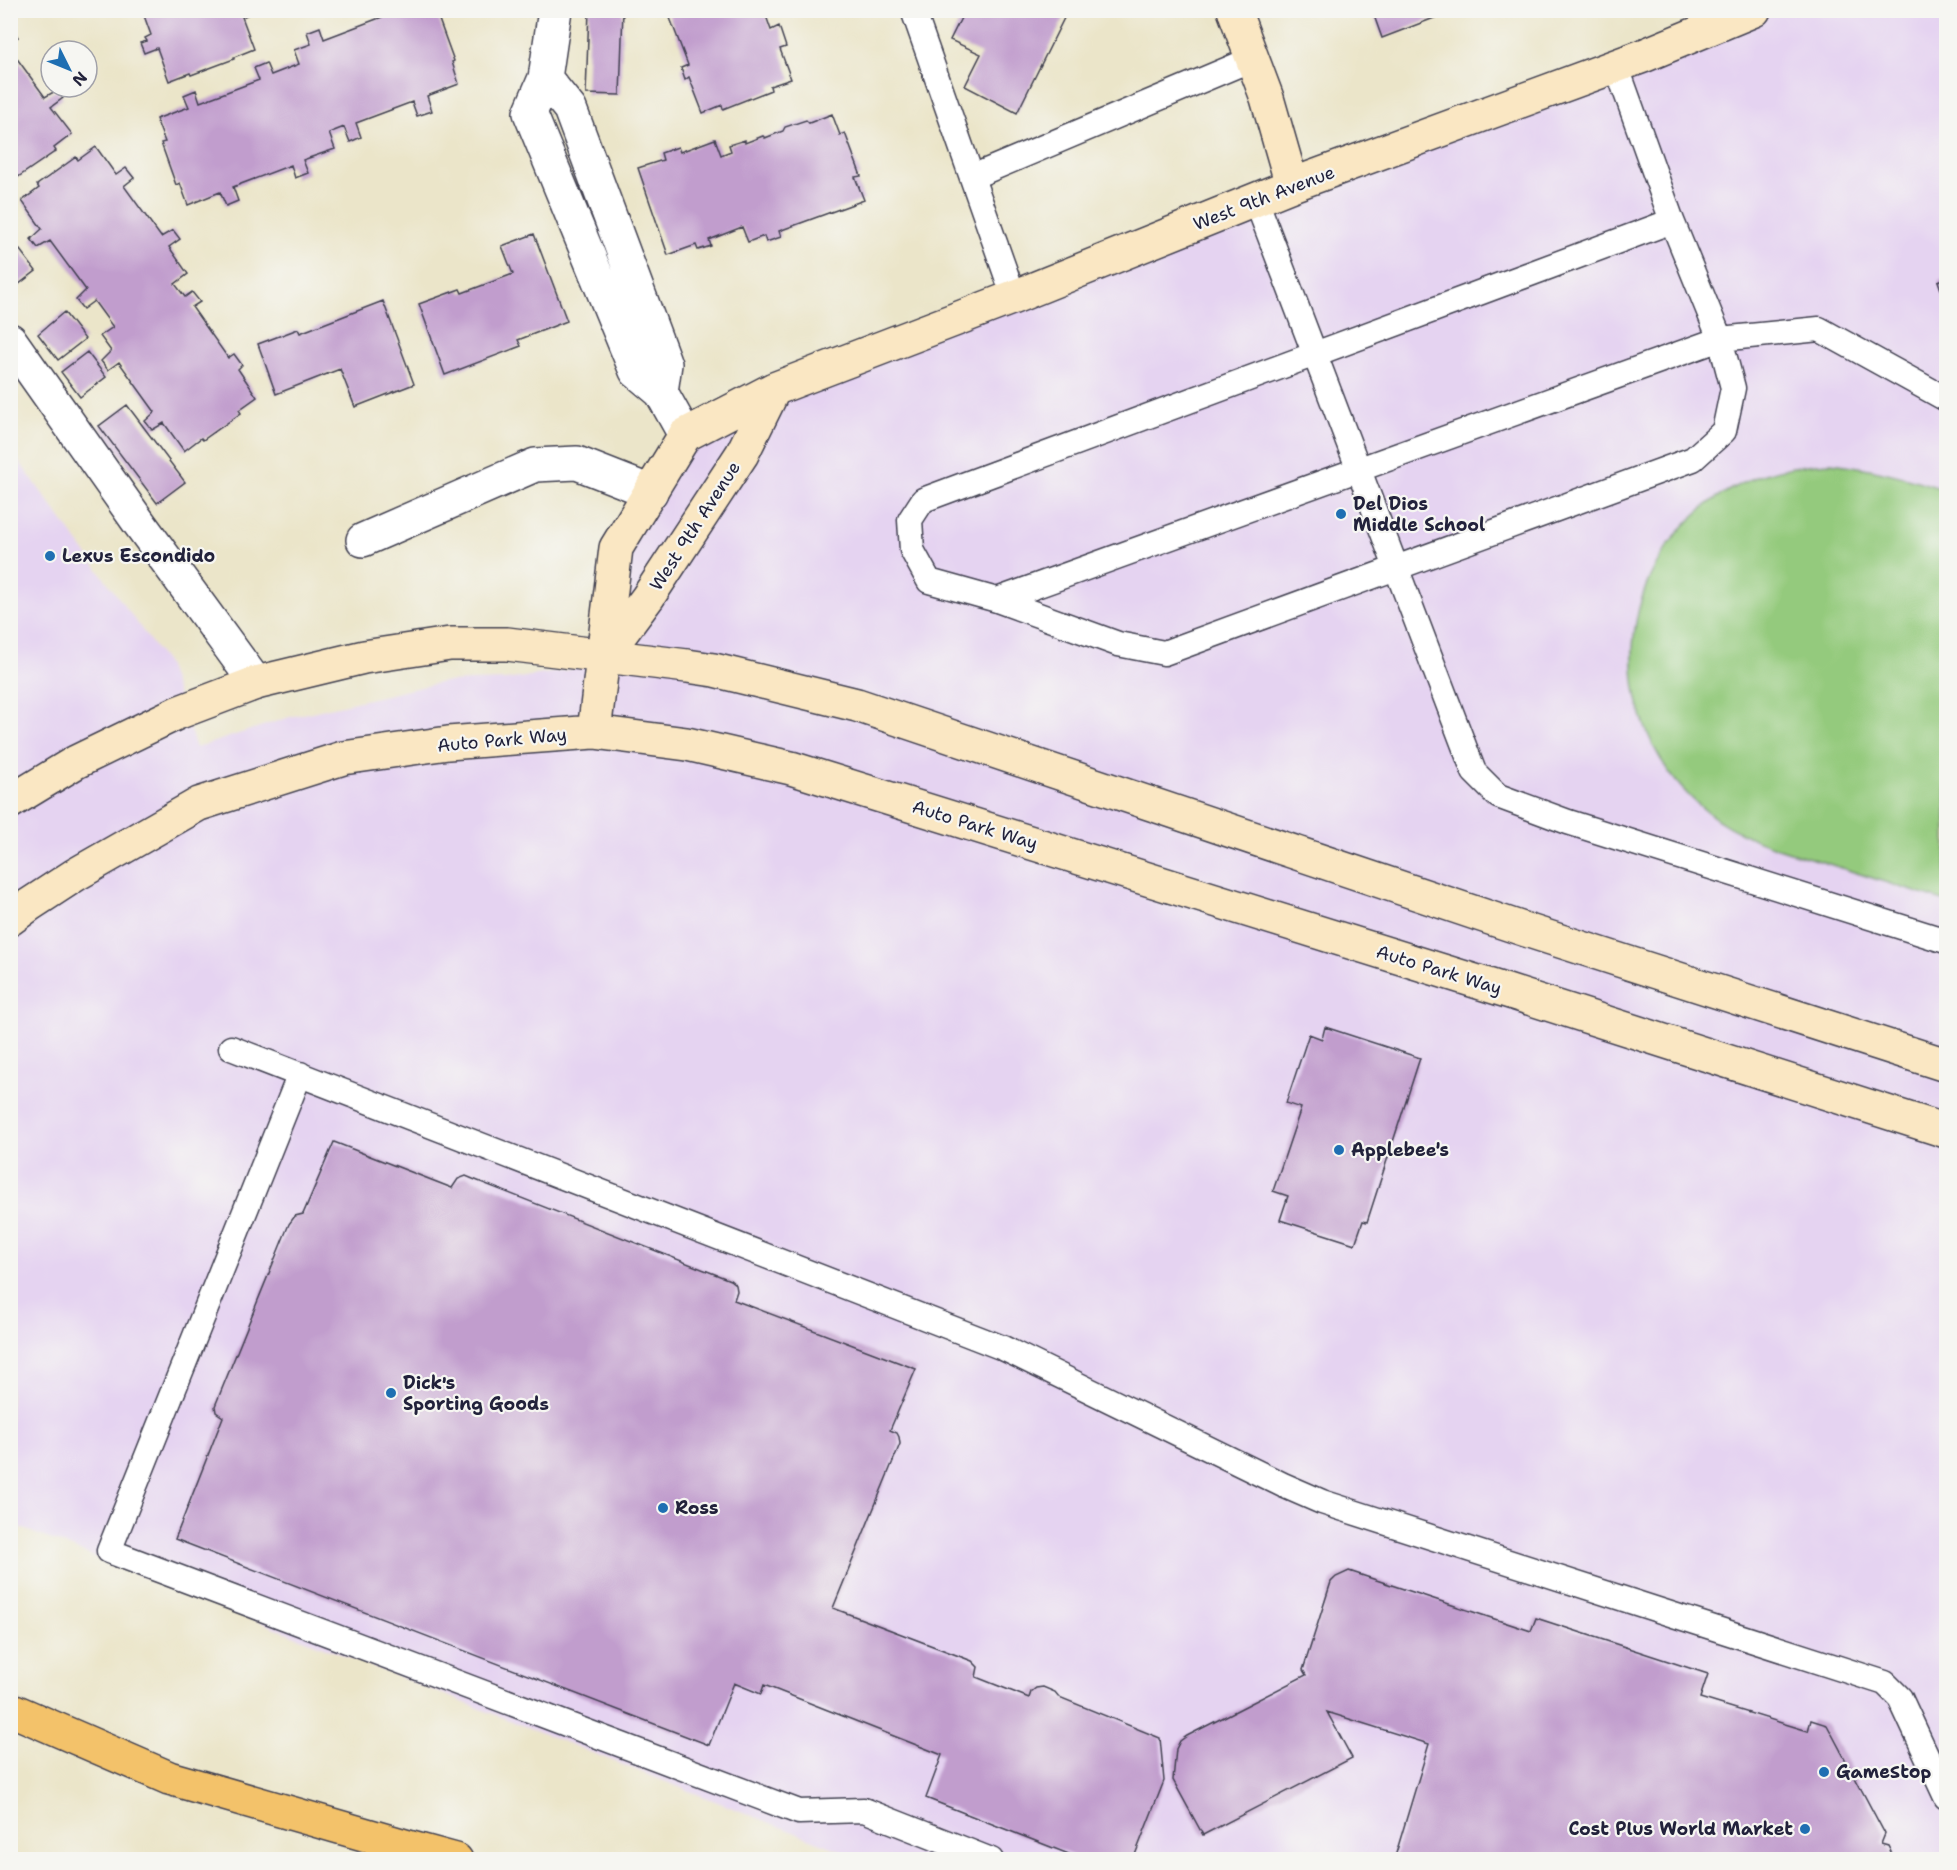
<svg xmlns="http://www.w3.org/2000/svg" width="1957" height="1870" viewBox="0 0 1957 1870" font-family="'Shantell Sans',sans-serif">
  <style>
    .built { fill: #e5d3f1 }
    .green { fill: #94ca7d; stroke: #5b765c; stroke-width: 1.5 }
    .building { fill: #c19dcd }
    .lines { fill: none; stroke-linecap: round; stroke-linejoin: round }
    .lane-casing { stroke: #403f50; stroke-width: 27 }
    .street-casing { stroke: #403f50; stroke-width: 36 }
    .secondary-casing { stroke: #403f50; stroke-width: 36 }
    .highway-casing { stroke: #403f50; stroke-width: 36 }
    .lane { stroke: #fff; stroke-width: 24 }
    .street { stroke: #fff; stroke-width: 33 }
    .secondary { stroke: #fae7c3; stroke-width: 33 }
    .highway { stroke: #f3c26a; stroke-width: 33 }
    .poi-dot { fill: #1f6fb2; stroke: #f6f6f2; stroke-width: 2 }
    .labels { text-anchor: middle; stroke-width: 4.5; stroke-linejoin: round; paint-order: stroke }
    .street-label { font-size: 18px; fill: #22223b; stroke: #f6f6f2 }
    .poi-label { font-size: 18px; font-weight: bold; fill: #22223b; stroke: #f6f6f2; text-anchor: start }
  </style>
  <rect width="100%" height="100%" fill="#f6f6f2"/>
  <filter id="ink" filterUnits="userSpaceOnUse"><feTurbulence type="fractalNoise" baseFrequency=".0167" numOctaves="2"/><feDisplacementMap in="SourceGraphic" scale="12" xChannelSelector="R" yChannelSelector="G"/><feConvolveMatrix kernelMatrix="1 2 1 2 8 2 1 2 1" color-interpolation-filters="sRGB"/></filter>
  <filter id="wash" filterUnits="userSpaceOnUse"><feTurbulence type="fractalNoise" baseFrequency=".008" numOctaves="4" result="noise"/><feDisplacementMap in="SourceGraphic" scale="24" xChannelSelector="R" yChannelSelector="G"/><feGaussianBlur stdDeviation="1.35" result="paint"/><feColorMatrix in="noise" values="0 0 0 0 0 0 0 0 0 0 0 0 0 0 0 0 0 1.4 0 .05"/><feComposite in="paint" operator="in"/></filter>
  <g filter="url(#wash)">
    <rect width="100%" height="100%" fill="#ebe5c9"/>
    <!-- built -->
    <path class="built" d="M1754 11H1946V1859H862L11 1524 10 449 167 664 196 748 290 717 443 682 506 680 568 670 604 656 612 589 685 435Z"/>
    <!-- green -->
    <path class="green" d="M1831 463C1874 468 1906 477 1946 490V902C1906 889 1866 876 1826 863 1784 850 1740 839 1706 811 1599 725 1611 556 1731 489 1762 471 1795 465 1831 463Z"/>
    <g id="blocks">
      <!-- building -->
      <path class="building" d="M142 10H258L242 17 254 49 234 57V59L191 75 190 73 169 81 157 48 144 53 140 43 147 41 145 38 151 35Z
        M379 10H432L435 18 438 17 454 61 452 62 459 84 427 96 432 111 417 116 412 102 356 123 361 137 350 142 344 127 329 133 335 149 303 160 308 173 295 178 291 165 233 187 238 201 226 206 220 192 188 205 180 183 176 185 161 143 165 142 156 119 189 107 184 95 196 90 200 102 259 80 254 68 266 63 271 75 299 64 294 50 311 44 307 32 320 27 324 39 382 17Z
        M589 10H623L620 95 586 94Z
        M667 10H764L771 30 779 26 786 47 780 49 791 79 770 86 771 90 723 109 722 105 703 113 689 77 685 80 681 68 688 65Z
        M965 10H1068L1017 113 965 86 981 54 950 40Z
        M1372 10H1440L1442 15 1382 38Z
        M13 30 18 37 10 43V31Z
        M10 49 45 97 57 90 63 98 51 107 72 134 54 148 56 151 18 177 17 176 10 180Z
        M832 114 840 135 845 133 861 176 855 177 864 200 779 231 781 237 766 242 764 236 748 242 742 227 709 240 711 246 698 250 696 245 668 255 638 168 663 160 661 153 678 147 680 152 715 139 721 155 731 151 729 145 745 140V143L763 136 765 138 783 131 785 127 806 120 809 123Z
        M96 147 116 175 126 168 134 178 124 186 161 237 173 230 180 239 169 247 188 274 175 284 185 297 192 292 200 302 192 307 228 358 234 354 242 365 238 369 257 397 239 410 241 413 203 440 201 438 184 451 164 423 152 430 145 421 155 412 119 362 108 370 101 361 111 351 100 336 113 327 94 301 83 309 76 300 86 290 50 241 38 248 31 239 42 229 22 201 39 188 37 185 76 157 78 160Z
        M534 234 567 321 518 340 521 346 445 375 419 304 460 289 462 293 513 274 502 246Z
        M10 237 36 271 10 291Z
        M1946 278V304L1938 281Z
        M383 301 414 384 355 407 340 369 276 394 258 344 298 329 300 333Z
        M64 312 85 339 58 360 38 334Z
        M87 352 106 377 80 397 61 372Z
        M127 405 185 482 157 503 99 426Z
        M1325 1027 1420 1058 1367 1222 1363 1221 1355 1244 1280 1220 1288 1196 1273 1191 1301 1108 1286 1103 1309 1034 1322 1039Z
        M334 1142 452 1188 458 1179 466 1176 473 1179 730 1280 736 1285 737 1291 734 1300 916 1369 890 1430 897 1433 899 1437 900 1444 833 1608 972 1661 978 1667 976 1677 1029 1698 1031 1692 1036 1688 1043 1687 1055 1692 1059 1697 1160 1738 1164 1781 1133 1860H1084L926 1798 942 1755 764 1685 761 1694 734 1683 709 1745 175 1539 223 1417 216 1412 215 1406 289 1224 295 1216 303 1214Z
        M1349 1571 1531 1631 1536 1618 1708 1674 1700 1698 1808 1731 1811 1720 1827 1725 1885 1834 1881 1844 1888 1846 1895 1860H1394L1429 1744 1327 1712 1352 1758 1203 1835 1173 1780 1176 1749 1180 1741 1187 1736 1306 1675 1303 1670 1331 1582 1336 1577Z"/>
    </g>
  </g>
  <g filter="url(#ink)">
    <use href="#blocks" fill-opacity="0" stroke="#403f50" stroke-width="1.5"/>
    <g class="lines">
      <!-- lane casing -->
      <g class="lane-casing">
        <path id="lane" d="M913 10 1014 297
          M1616 65 1672 221 1720 339 1733 388 1724 431 1693 459 1164 653 1118 644 997 600 929 581 912 550 910 520 923 500 1672 221
          M972 177 1252 59
          M1256 200 1474 772 1498 796 1568 822 1946 941
          M997 600 1720 339 1819 329 1946 399
          M231 1048 1003 1348 1283 1485 1322 1502 1885 1683 1900 1698 1946 1797
          M300 1074 109 1551 799 1812 864 1810 991 1860"/>
      </g>
      <!-- street casing -->
      <g class="street-casing">
        <path id="street" d="M555 10 545 78 530 113 636 371 661 392 685 435
          M545 78 570 109 665 364 661 392
          M10 340 137 520 256 683
          M363 540 535 465 577 463 651 492"/>
      </g>
      <!-- secondary casing -->
      <g class="secondary-casing">
        <path id="secondary" d="M1234 10 1267 98 1292 185
          M605 655 648 597 742 454 774 389
          M594 732 616 548 685 435 774 389 1014 297 1292 185 1643 56 1754 10
          M10 802 76 762 177 713 256 683 364 657 450 644H507L687 666 714 670 857 705 1526 930 1946 1065
          M10 919 29 905 75 875 199 804 343 758 448 743 594 732 687 744 791 768 1507 991 1946 1131"/>
      </g>
      <!-- highway casing -->
      <g class="highway-casing">
        <path id="highway" d="M10 1709 169 1778 412 1848 456 1860"/>
      </g>
      <!-- lane -->
      <use href="#lane" class="lane"/>
      <!-- street -->
      <use href="#street" class="street"/>
      <!-- secondary -->
      <use href="#secondary" class="secondary"/>
      <!-- highway -->
      <use href="#highway" class="highway"/>
    </g>
  </g>
  <!-- markers -->
  <g class="poi-dot">
    <circle cx="1341" cy="514" r="6"/>
    <circle cx="50" cy="556" r="6"/>
    <circle cx="1339" cy="1150" r="6"/>
    <circle cx="391" cy="1393" r="6"/>
    <circle cx="663" cy="1508" r="6"/>
    <circle cx="1824" cy="1772" r="6"/>
    <circle cx="1805" cy="1829" r="6"/>
  </g>
  <g class="labels">
    <!-- street labels -->
    <g class="street-label">
      <text transform="translate(1264 198) rotate(-21)" y="6">West 9th Avenue</text>
      <text transform="translate(695 526) rotate(-57)" y="6">West 9th Avenue</text>
      <text transform="translate(502 740) rotate(-5)" y="6">Auto Park Way</text>
      <text transform="translate(975 825) rotate(17)" y="6">Auto Park Way</text>
      <text transform="translate(1439 970) rotate(17)" y="6">Auto Park Way</text>
    </g>
    <!-- poi labels -->
    <g class="poi-label">
      <text x="1353" y="510">Del Dios<tspan x="1353" dy="21">Middle School</tspan></text>
      <text x="62" y="562">Lexus Escondido</text>
      <text x="1351" y="1156">Applebee's</text>
      <text x="403" y="1389">Dick's<tspan x="403" dy="21">Sporting Goods</tspan></text>
      <text x="675" y="1514">Ross</text>
      <text x="1836" y="1778">GameStop</text>
      <text x="1793" y="1835" text-anchor="end">Cost Plus World Market</text>
    </g>
  </g>
  <!-- margin -->
  <rect width="1957" height="1870" fill="none" stroke="#f6f6f2" stroke-width="36"/>
  <!-- north arrow -->
  <g transform="translate(69 69) rotate(133)"><circle r="28" fill="#f6f6f2" stroke="#a1a1a9" stroke-width="1.5"/>
  <path d="M0-4.5L10 22L0 15L-10 22Z" fill="#1f6fb2"/>
  <text y="-9" font-size="16" font-weight="bold" text-anchor="middle" fill="#22223b">N</text>
  </g>
</svg>
